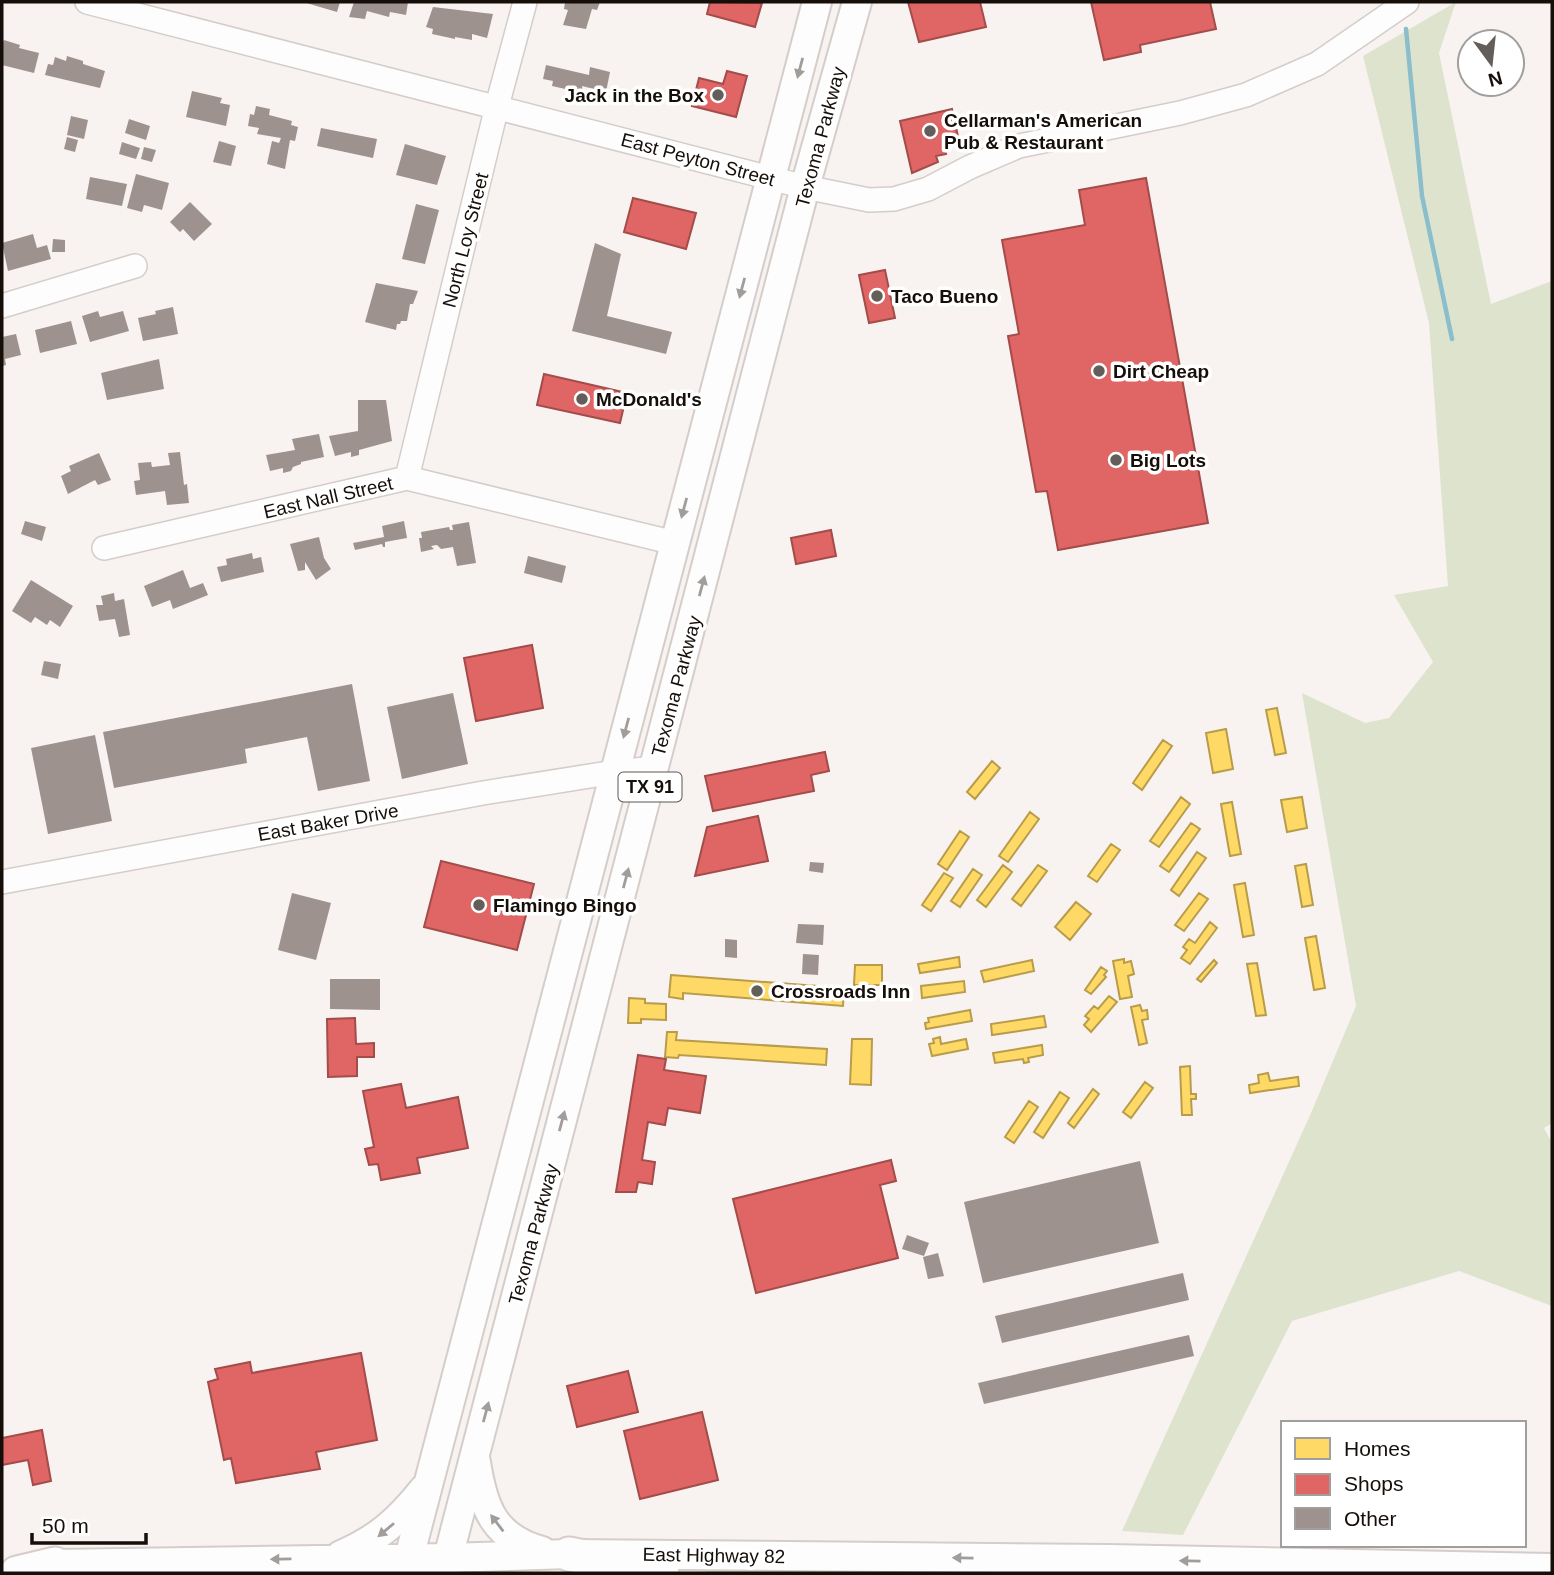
<svg xmlns="http://www.w3.org/2000/svg" width="1554" height="1575" viewBox="0 0 1554 1575" font-family="Arial,sans-serif">
  <style>
    .green { fill: #dee3ce }
    .homes { fill: #ffd966; stroke: #b99c4a; stroke-width: 2 }
    .shops { fill: #e06666; stroke: #a34c4a; stroke-width: 2 }
    .lines { fill: none; stroke-linecap: round; stroke-linejoin: round }
    .stream { stroke: #8bbecb; stroke-width: 4.5 }
    .building { fill: #9e928f }
    .minor-casing { stroke: #d4cdca; stroke-width: 26 }
    .major-casing { stroke: #d4cdca; stroke-width: 32 }
    .highway-casing { stroke: #d4cdca; stroke-width: 37 }
    .minor { stroke: #fefdfd; stroke-width: 23 }
    .major { stroke: #fefdfd; stroke-width: 28 }
    .highway { stroke: #fefdfd; stroke-width: 33 }
    .oneway { fill: #a19d9b }
    .poi-dot { fill: #645e5a; stroke: #fff; stroke-width: 2.5 }
    .labels { text-anchor: middle; stroke-width: 7; stroke-linejoin: round; paint-order: stroke }
    .shield { fill: #fff; stroke: #5b5653; stroke-width: 2 }
    .shield-label { font-size: 18px; font-weight: bold; fill: #150e09 }
    .poi-label { font-size: 19px; font-weight: bold; fill: #150e09; stroke: #fff; text-anchor: start }
    .street-label { font-size: 19px; fill: #150e09; stroke: #fff }
  </style>
  <rect width="100%" height="100%" fill="#f8f3f0"/>
  <!-- green -->
  <path class="green" d="M1456 2 1439 53 1491 304 1552 281V1123L1544 1128 1552 1143V1306L1459 1271 1292 1321 1183 1535 1122 1531 1311 1113 1356 1006 1302 693 1365 723 1389 718 1433 662 1394 595 1448 586 1429 323 1363 56Z
    M708 1569 1072 1572 1074 1573H705Z"/>
  <!-- homes -->
  <path class="homes" d="M1277 708 1286 753 1275 755 1266 710Z
    M1226 729 1233 769 1213 773 1206 733Z
    M1163 740 1172 746 1142 790 1133 783Z
    M992 761 1000 768 975 799 967 792Z
    M1181 797 1190 804 1159 847 1150 841Z
    M1302 797 1307 828 1287 832 1281 800Z
    M1232 802 1241 854 1230 856 1221 804Z
    M1030 812 1039 819 1008 862 999 856Z
    M1191 823 1200 829 1169 872 1160 866Z
    M960 831 969 837 947 870 938 864Z
    M1111 844 1120 850 1097 882 1088 876Z
    M1197 852 1206 858 1179 896 1171 890Z
    M1306 864 1313 905 1302 907 1295 866Z
    M1003 865 1012 872 986 907 977 900Z
    M1038 865 1047 871 1021 906 1012 899Z
    M973 869 982 875 960 907 951 901Z
    M944 873 953 878 931 911 922 905Z
    M1245 883 1254 935 1243 937 1234 885Z
    M1199 893 1208 899 1184 931 1175 925Z
    M1076 902 1091 914 1070 940 1055 927Z
    M1210 922 1217 928 1190 964 1181 958 1187 950 1183 947 1189 939 1195 943Z
    M1316 936 1325 988 1314 990 1305 938Z
    M959 957 960 967 920 973 918 964Z
    M1124 959V963L1131 961 1134 974 1128 976 1132 997 1120 999 1113 961Z
    M1032 960 1034 971 984 982 981 971Z
    M1214 960 1217 963 1201 982 1197 979Z
    M1257 963 1266 1015 1256 1016 1247 964Z
    M855 965H882V985H854Z
    M1101 967 1107 971 1104 975 1106 977 1091 994 1085 990Z
    M671 975 844 988 843 1006 683 993V999L669 997Z
    M964 981 965 992 922 998 921 986Z
    M1109 996 1117 1002 1091 1032 1084 1025 1089 1019 1085 1016 1094 1006 1098 1009Z
    M629 998 645 999V1003L666 1004V1020L641 1019V1023H628Z
    M1140 1005 1142 1011 1147 1010 1148 1019 1142 1020 1147 1043 1139 1045 1131 1007Z
    M970 1010 972 1021 926 1029 925 1023 929 1022 928 1018Z
    M1044 1016 1046 1027 992 1035 991 1024Z
    M667 1032H677L676 1040 827 1049 826 1065 679 1055 678 1058 665 1057Z
    M940 1037 941 1044 966 1039 968 1049 932 1056 929 1044 934 1043 933 1039Z
    M852 1039H872L871 1085 850 1084Z
    M1042 1045 1043 1055 1028 1058 1029 1062 1024 1063 1023 1059 995 1063 993 1053Z
    M1190 1066 1191 1094H1196V1099H1191L1192 1115H1182L1180 1067Z
    M1268 1073 1270 1081 1298 1077 1299 1086 1250 1093 1249 1085 1259 1083 1258 1075Z
    M1145 1082 1153 1088 1131 1118 1123 1112Z
    M1093 1089 1099 1094 1074 1128 1068 1123Z
    M1060 1092 1069 1098 1043 1138 1034 1132Z
    M1029 1101 1038 1107 1014 1143 1005 1137Z"/>
  <!-- shops -->
  <path class="shops" d="M710 2 762 3 755 27 707 14Z
    M908 2H980L986 27 919 42Z
    M1091 2H1210L1216 29 1140 45 1141 52 1104 60Z
    M727 71 747 76 736 117 692 106 699 78 723 84Z
    M952 109 959 141 944 145 946 154 936 156 938 162 912 173 900 121Z
    M1146 178 1208 523 1058 550 1047 491 1036 492 1008 336 1019 334 1002 240 1085 225 1079 190Z
    M633 198 696 213 686 249 624 232Z
    M885 270 895 318 869 323 859 275Z
    M544 374 627 393 620 423 537 405Z
    M831 530 836 556 796 564 791 538Z
    M532 645 543 708 476 721 464 658Z
    M825 752 829 771 811 775 814 791 713 811 705 776Z
    M758 816 768 861 695 876 707 827Z
    M441 861 534 884 517 950 424 927Z
    M355 1018 356 1044 374 1043V1057H357V1076L328 1077 327 1019Z
    M638 1055 666 1059 664 1070 706 1076 700 1113 668 1108 665 1125 648 1122 642 1160 655 1162 652 1184 638 1182 636 1192H616Z
    M401 1084 406 1108 458 1097 468 1148 417 1158 420 1173 381 1180 378 1164 369 1165 365 1149 374 1147 363 1091Z
    M891 1160 896 1181 880 1185 898 1258 756 1293 733 1199Z
    M361 1353 377 1440 316 1452 320 1469 236 1483 231 1458 224 1460 208 1382 218 1379 215 1369 250 1362 252 1373Z
    M628 1371 638 1412 577 1427 567 1386Z
    M702 1412 718 1480 640 1499 624 1431Z
    M42 1430 51 1481 33 1485 28 1460 2 1465V1438Z"/>
  <g class="lines">
    <!-- stream -->
    <path class="stream" d="M1406 29 1422 196 1452 339"/>
  </g>
  <!-- building -->
  <path class="building" d="M303 2H340L337 12Z
    M354 2H408L406 15 390 12 389 17 367 11 365 19 349 17Z
    M565 2H600L597 10 592 9 586 29 563 25 568 10 564 9Z
    M433 7 493 14 487 38 472 34V40L455 37V39L432 34 433 29 426 27Z
    M4 40 20 45 19 48 39 53 34 73 2 65V44Z
    M67 56 83 61V64L105 71 100 88 45 75 48 64 53 65 55 57 66 61Z
    M546 65 589 75 590 67 610 72 606 92 582 86 583 93 552 86 553 81 543 79Z
    M192 91 222 98 220 103 230 105 226 126 186 117Z
    M256 106 270 109 269 115 292 121 291 125 298 127 295 141 290 140 285 169 267 164 272 141 279 143 281 138 257 134 259 128 248 126 250 114 254 115Z
    M71 116 88 120 84 139 67 135Z
    M129 119 150 126 146 140 125 133Z
    M321 128 377 139 373 158 317 146Z
    M67 137 78 140 75 152 64 149Z
    M219 141 236 146 231 166 213 162Z
    M122 142 140 148 136 159 119 154Z
    M405 144 446 156 437 185 396 175Z
    M144 147 156 150 152 162 141 159Z
    M136 174 169 183 162 210 144 205 142 212 127 208Z
    M90 177 127 184 122 206 86 199Z
    M190 202 212 224 194 241 183 229 180 232 170 222Z
    M416 204 439 210 425 264 402 259Z
    M33 234 37 248 47 245 51 259 8 271 2 243Z
    M53 239 65 240V252H52Z
    M595 243 621 254 607 316 672 332 666 354 572 331Z
    M376 283 418 291 413 304H410L407 321H401L400 324H397L396 330 365 322Z
    M173 307 178 334 143 341 138 318 156 314 155 311Z
    M98 311 100 317 123 311 129 331 90 342 82 316Z
    M71 321 77 344 40 353 35 330Z
    M16 334 21 355 5 359 6 365 2 366V337Z
    M159 359 164 389 107 400 101 373Z
    M358 400H386L392 441 359 450V455L351 457V452L335 456 329 436 358 431Z
    M319 434 324 457 301 462V464L293 467 291 471 283 473V468L270 471 266 455 295 450 292 439Z
    M180 452 184 485 187 484 189 503 167 505 165 491 136 495 134 481 140 480 138 463 151 462 152 467 170 465 168 453Z
    M99 453 111 480 98 485 95 480 68 494 61 476 71 471 69 466Z
    M25 521 46 527 42 541 21 534Z
    M404 521 407 538 385 542V547H383L382 544 355 550 353 543 384 537 382 526Z
    M469 522 476 563 457 566 453 547 441 549 437 545 431 546 434 549 421 552 419 538H422L421 532 449 527 450 530H453L452 525Z
    M319 537 324 558 331 569 316 580 305 562V570L298 571 290 544Z
    M252 553 253 559 261 557 264 572 221 582 217 567 227 565 226 559Z
    M528 556 566 566 562 583 524 573Z
    M183 570 190 588 203 583 208 595 173 609 170 600 152 607 144 586Z
    M31 580 73 606 60 627 50 620 47 625 35 617 31 623 12 611Z
    M114 593 115 601 124 599 130 635 119 637 115 619 99 621 96 605H103L101 596Z
    M44 661 61 664 58 679 41 675Z
    M352 684 370 781 318 791 307 737 245 749 247 763 114 788 103 732Z
    M453 693 468 764 402 779 387 707Z
    M95 735 112 821 48 834 31 748Z
    M810 862 824 863 823 873 809 871Z
    M292 893 331 903 316 960 278 950Z
    M798 924 824 925 823 945 796 943Z
    M725 939 737 940V958L725 957Z
    M803 954 819 955 818 975 802 974Z
    M330 979H380V1010L330 1009Z
    M1140 1161 1159 1243 983 1283 964 1202Z
    M907 1235 929 1243 924 1256 902 1249Z
    M938 1253 944 1276 928 1279 923 1257Z
    M1183 1273 1189 1300 1002 1343 995 1316Z
    M1189 1335 1194 1356 984 1404 978 1383Z"/>
  <g class="lines">
    <!-- minor casing -->
    <g class="minor-casing">
      <path id="minor" d="M87 2 805 187 869 200 894 199 928 189 970 167 1019 146 1180 113 1246 95 1317 64 1407 2
        M2 306 135 266
        M407 478 497 106 525 2
        M104 548 407 478 675 543
        M2 882 483 793 615 772 655 768"/>
    </g>
    <!-- major casing -->
    <g class="major-casing">
      <path id="major" d="M476 1462C483 1508 494 1538 542 1551
        M341 1555C378 1539 398 1521 423 1490
        M55 1564 448 1558 569 1554 1108 1559 1552 1568
        M405 1573 817 2
        M444 1573 805 187 857 2"/>
    </g>
    <!-- highway casing -->
    <g class="highway-casing">
      <path id="highway" d="M569 1554 662 1573
        M17 1573 55 1564"/>
    </g>
    <!-- minor -->
    <use href="#minor" class="minor"/>
    <!-- major -->
    <use href="#major" class="major"/>
    <!-- highway -->
    <use href="#highway" class="highway"/>
  </g>
  <!-- one-way arrows -->
  <defs><path id="oneway-solid" d="M-6-.8H1V-3.2L6.5 0L1 3.2V.8H-6Z" transform="scale(1.75)"/></defs>
  <g class="oneway">
    <use href="#oneway-solid" transform="translate(800 68) rotate(105)"/>
    <use href="#oneway-solid" transform="translate(742 288) rotate(105)"/>
    <use href="#oneway-solid" transform="translate(684 508) rotate(105)"/>
    <use href="#oneway-solid" transform="translate(702 586) rotate(-75)"/>
    <use href="#oneway-solid" transform="translate(626 728) rotate(105)"/>
    <use href="#oneway-solid" transform="translate(626 878) rotate(-75)"/>
    <use href="#oneway-solid" transform="translate(562 1121) rotate(-75)"/>
    <use href="#oneway-solid" transform="translate(486 1412) rotate(-75)"/>
    <use href="#oneway-solid" transform="translate(497 1523) rotate(-127)"/>
    <use href="#oneway-solid" transform="translate(386 1530) rotate(140)"/>
    <use href="#oneway-solid" transform="translate(963 1558) rotate(-179)"/>
    <use href="#oneway-solid" transform="translate(281 1559) rotate(179)"/>
    <use href="#oneway-solid" transform="translate(1190 1561) rotate(-179)"/>
  </g>
  <!-- markers -->
  <g class="poi-dot">
    <circle cx="718" cy="95" r="7"/>
    <circle cx="930" cy="131" r="7"/>
    <circle cx="877" cy="296" r="7"/>
    <circle cx="1099" cy="371" r="7"/>
    <circle cx="582" cy="399" r="7"/>
    <circle cx="1116" cy="460" r="7"/>
    <circle cx="479" cy="905" r="7"/>
    <circle cx="757" cy="991" r="7"/>
  </g>
  <g class="labels">
    <!-- shield labels -->
    <rect class="shield" x="618.5" y="772.5" width="63" height="29" rx="5"/>
    <g class="shield-label">
      <text x="650" y="793">TX 91</text>
    </g>
    <!-- poi labels -->
    <g class="poi-label">
      <text x="704" y="102" text-anchor="end">Jack in the Box</text>
      <text x="944" y="127">Cellarman's American<tspan x="944" dy="22">Pub &amp; Restaurant</tspan></text>
      <text x="891" y="303">Taco Bueno</text>
      <text x="1113" y="378">Dirt Cheap</text>
      <text x="596" y="406">McDonald's</text>
      <text x="1130" y="467">Big Lots</text>
      <text x="493" y="912">Flamingo Bingo</text>
      <text x="771" y="998">Crossroads Inn</text>
    </g>
    <!-- street labels -->
    <g class="street-label">
      <text transform="translate(820 137) rotate(-75)" y="7">Texoma Parkway</text>
      <text transform="translate(698 159) rotate(15)" y="7">East Peyton Street</text>
      <text transform="translate(465 240) rotate(-76)" y="7">North Loy Street</text>
      <text transform="translate(328 497) rotate(-13)" y="7">East Nall Street</text>
      <text transform="translate(676 686) rotate(-75)" y="7">Texoma Parkway</text>
      <text transform="translate(328 822) rotate(-10)" y="7">East Baker Drive</text>
      <text transform="translate(533 1234) rotate(-75)" y="7">Texoma Parkway</text>
      <text transform="translate(714 1555) rotate(1)" y="7">East Highway 82</text>
    </g>
  </g>
  <!-- border -->
  <rect width="1554" height="1575" fill="none" stroke="#150e09" stroke-width="7"/>
  <!-- legend -->
  <rect x="1281" y="1421" width="245" height="126" fill="#ffffff" stroke="#a19f9d" stroke-width="2"/>
  <rect x="1295" y="1438" width="35" height="21" fill="#ffd966" stroke="#a19f9d" stroke-width="2"/>
  <text x="1344" y="1456" font-size="21" fill="#150e09">Homes</text>
  <rect x="1295" y="1474" width="35" height="21" fill="#e06666" stroke="#a19f9d" stroke-width="2"/>
  <text x="1344" y="1491" font-size="21" fill="#150e09">Shops</text>
  <rect x="1295" y="1508" width="35" height="21" fill="#9e928f" stroke="#a19f9d" stroke-width="2"/>
  <text x="1344" y="1526" font-size="21" fill="#150e09">Other</text>
  <!-- north arrow -->
  <g transform="translate(1491 63) rotate(165)"><circle r="33" fill="#ffffff" stroke="#a19f9d" stroke-width="2"/>
  <path d="M0-5L12 26L0 18L-12 26Z" fill="#645e5a"/>
  <text y="-10" font-size="19" font-weight="bold" text-anchor="middle" fill="#150e09">N</text>
  </g>
  <!-- scale -->
  <path d="M32 1533v10h114v-10" fill="none" stroke="#150e09" stroke-width="3.5"/>
  <text x="42" y="1533" font-size="21" fill="#150e09" stroke="#ffffff" stroke-width="5" paint-order="stroke">50 m</text>
</svg>
